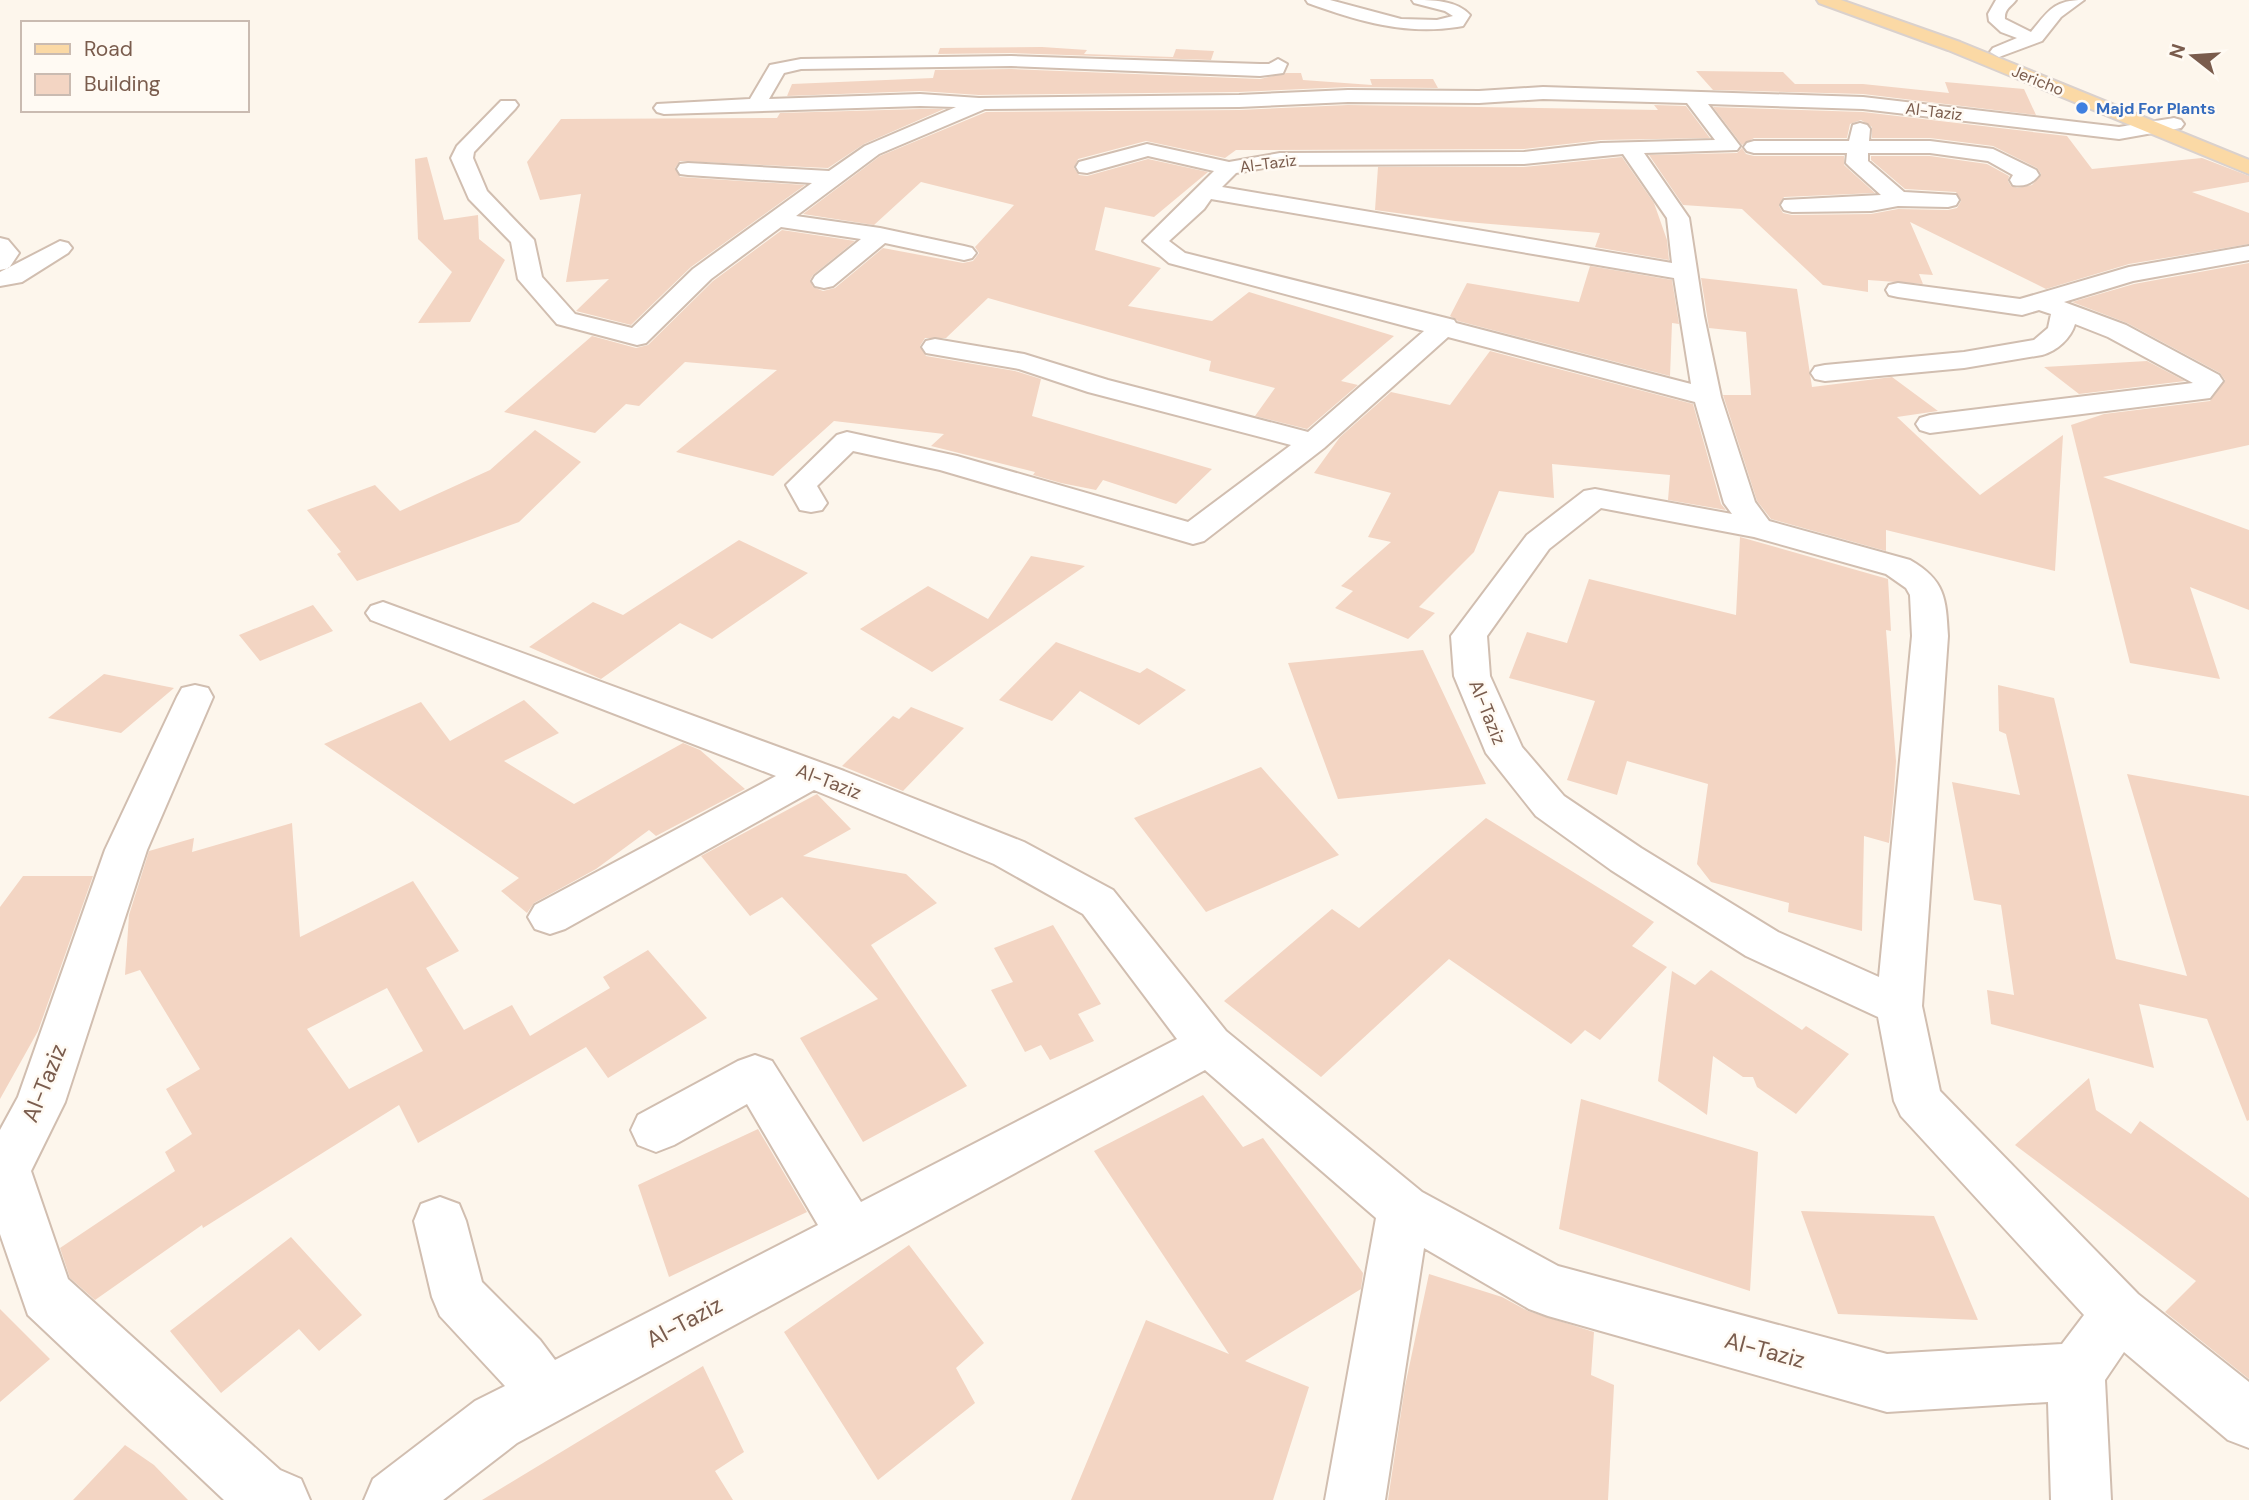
<svg xmlns="http://www.w3.org/2000/svg" width="2249" height="1500" viewBox="0 0 2249 1500" font-family="'DM Sans',sans-serif">
  <style>
    .building { fill: #f3d5c3; fill-rule: evenodd }
    .lines { fill: none; stroke-linecap: round; stroke-linejoin: round }
    .minor-casing { stroke: #d1beb0; stroke-width: 4 }
    .major-casing { stroke: #dad1cd; stroke-width: 4 }
    .minor { fill: #fff; fill-rule: evenodd }
    .major { fill: #fbd9a5; fill-rule: evenodd }
    .shop-dot { fill: #3f7fe0; stroke: #fffaf3; stroke-width: 2.5 }
    .labels { text-anchor: middle; stroke-width: 5; stroke-linejoin: round; paint-order: stroke }
    .far-street-label { font-size: 16px; fill: #7a5c4d; stroke: #fffaf3 }
    .far-shop-label { font-size: 16px; font-weight: bold; fill: #366cbe; stroke: #fffaf3; text-anchor: start }
    .street-label { font-size: 19px; fill: #7a5c4d; stroke: #fffaf3 }
    .near-street-label { font-size: 23px; fill: #7a5c4d; stroke: #fffaf3 }
  </style>
  <rect width="100%" height="100%" fill="#fdf6ec"/>
  <!-- building -->
  <path class="building" d="M1042 47 1087 50 1084 54 1173 57 1176 49 1214 51 1211 60 1011 53 938 54 940 48Z
    M1011 69 1260 79 1286 73H1301L1303 80 1372 85 1370 79H1433L1438 88 1348 87 1239 92 979 95 920 91 787 96 792 84 933 78 935 70Z
    M1696 71 1783 72 1795 84H1863L1949 93 1945 82 2024 89 2036 115 1863 94 1713 90Z
    M1348 105 1658 110 1654 105 1686 106 1710 138 1601 140 1524 149 1236 150 1225 158 1146 141 1078 159 1074 168 1079 175 1087 176 1148 159 1208 172 1154 217 1105 207 1095 250 1161 268 1128 306 1212 321 1249 292 1394 336 1341 381 1358 385 1307 429 1255 416 1275 388 1209 371 1211 361 988 298 946 338H925L920 346 926 356 1015 371 1041 379 1032 416 1212 469 1176 504 1103 480 1096 490 1061 483 1033 475 1035 472 931 446 944 434 834 421 773 476 676 452 777 370 685 362 639 406 626 404 595 433 504 412 592 336 636 348 648 345 713 281 782 230 855 241 813 275 810 280 813 287 823 291 835 288 883 248 963 263 973 261 979 253 975 247 1014 205 921 182 874 225 803 214 880 156 986 112 1239 110Z
    M1713 107 1863 112 2067 136 2092 169 2202 158 2249 176V182L2192 192 2249 213V244L2129 264 2046 289 1910 222 1933 275 1919 274 1923 284 1868 280V292L1823 285 1742 209 1683 205 1649 155 1737 153 1742 148 1746 154 1754 156H1844V165L1875 193 1784 197 1779 206 1783 213 1792 215 1871 214 1898 209 1948 210 1957 208 1961 201 1956 192 1905 189 1871 160V156H1930L1987 164 2009 176 2008 181 2011 186 2017 188 2032 185 2041 174 2037 168 1993 146 1930 138H1872V127L1861 120 1850 124 1847 138H1754L1742 145Z
    M920 109H944L864 144 828 168 680 161 675 168 680 177 805 185 691 267 631 325 576 311 609 279 566 282 581 194 540 200 527 162 561 119 777 118 780 113Z
    M427 157 444 220 478 215 479 239 505 260 470 322 418 323 452 272 418 239 415 159Z
    M1622 157 1654 203 1667 240 1669 260 1595 247 1600 233 1455 221 1375 210 1378 167H1524Z
    M2249 263V445L2103 477 2249 530V610L2190 587 2220 679 2130 663 2071 425 2104 414 2210 401 2225 380 2220 373 2127 323 2072 302 2134 284Z
    M1590 266 1672 280 1679 324 1672 323 1670 376 1458 321 1450 316 1467 283 1579 302Z
    M1701 278 1797 289 1812 387 1892 377 1938 411 1897 417 1980 495 2063 435 2055 571 1886 530V551L1771 519 1757 501 1723 395H1751L1746 332 1709 328Z
    M1490 351 1693 404 1721 504 1726 510 1668 500 1670 475 1552 464 1554 498 1499 491 1474 552 1419 607 1435 613 1408 639 1335 608 1353 591 1341 586 1391 542 1368 537 1391 493 1314 473 1340 437 1391 392 1450 405Z
    M2147 361 2185 381 2079 394 2044 367Z
    M535 430 581 462 519 522 357 581 337 554 341 552 307 510 375 485 400 511 490 470Z
    M1740 537 1888 579 1891 631 1886 630 1896 761 1894 792 1889 843 1864 836 1862 931 1788 912 1789 903 1711 882 1697 864 1708 784 1627 761 1617 795 1567 780 1595 701 1509 678 1527 632 1567 643 1589 579 1736 615Z
    M739 540 808 573 712 639 680 623 601 679 529 647 593 602 623 615Z
    M1031 556 1085 566 932 672 860 629 928 586 988 619Z
    M313 605 333 631 260 661 239 635Z
    M1056 642 1140 673 1147 668 1186 690 1139 725 1080 691 1052 721 999 700Z
    M1423 650 1486 784 1338 799 1288 663Z
    M104 674 174 688 121 733 48 718Z
    M1998 685 2054 698 2116 959 2187 976 2127 774 2249 796V1120L2247 1121 2207 1019 2139 1004 2154 1068 1991 1024 1987 990 2014 995 2001 905 1974 900 1952 782 2020 795 2006 734 1999 731Z
    M524 700 559 733 504 761 574 804 683 743 700 750 745 789 656 836 649 830 596 869 534 903 527 913 501 891 519 878 324 744 421 702 450 741Z
    M911 707 964 728 903 791 842 766 893 716 899 719Z
    M1261 767 1339 855 1206 912 1134 818Z
    M817 794 851 829 803 856 906 874 937 903 871 945 967 1086 863 1142 800 1038 878 999 782 897 750 916 701 856Z
    M1486 818 1654 922 1632 946 1667 967 1600 1040 1585 1030 1571 1044 1449 959 1321 1077 1224 1001 1332 909 1359 928Z
    M292 823 300 937 413 881 459 951 426 968 464 1030 512 1005 530 1036 610 988 603 977 648 950 707 1018 608 1078 586 1047 418 1143 399 1105 203 1228 202 1225 95 1300 70 1278 60 1248 175 1171 165 1152 192 1134 166 1089 200 1069 140 970 125 975 129 915 149 851 194 838 192 852ZM387 988 423 1051 349 1089 307 1029Z
    M23 876H93L38 1031 0 1099V907Z
    M1053 925 1101 1004 1078 1014 1094 1041 1050 1060 1041 1045 1025 1052 991 990 1013 982 994 948Z
    M1711 970 1802 1030 1806 1026 1849 1054 1796 1114 1757 1087 1753 1077H1743L1713 1056 1707 1115 1658 1081 1672 971 1695 985Z
    M2089 1078 2096 1110 2131 1134 2140 1121 2249 1198V1379L2165 1312 2196 1281 2015 1145Z
    M1203 1095 1243 1147 1263 1138 1363 1273 1361 1289 1245 1361 1309 1387 1273 1500H1071L1146 1320 1229 1354 1094 1151Z
    M1581 1099 1758 1152 1750 1291 1559 1229Z
    M758 1129 807 1212 669 1277 638 1185Z
    M1801 1211 1934 1216 1978 1320 1838 1314Z
    M291 1237 362 1315 319 1351 299 1329 221 1393 170 1331Z
    M909 1245 984 1343 956 1368 975 1403 878 1480 784 1332Z
    M1429 1274 1502 1297 1528 1311 1594 1332 1591 1375 1614 1385 1608 1500H1388L1405 1386Z
    M0 1309 50 1359 0 1402Z
    M703 1366 744 1452 715 1471 733 1500H482Z
    M125 1445 154 1465 188 1500H73Z"/>
  <g class="lines">
    <!-- minor casing -->
    <g class="minor-casing">
      <path id="minor" d="M1306 0H1330L1401 19 1437 20 1453 16 1445 11 1414 3 1412 0C1433 0 1456 0 1470 15L1463 26 1457 27C1404 35 1358 21 1308 3Z
        M1996 0H2016C2011 7 2004 9 2005 19L2031 32C2049 10 2054 0 2084 0L2061 17 2042 41 1999 57 1990 52 1993 48 2017 38 2001 32 1989 21 1988 14Z
        M1011 56 1260 64H1269L1278 59 1287 64 1283 73 1260 76 1011 66 801 69 784 73 769 99 920 94 979 98 1239 95 1348 90 1479 91 1543 87 1863 97 2119 127 2174 118 2181 120 2184 124 2181 128 2119 139 1863 109 1708 104 1740 146 1737 150 1644 153 1689 218 1704 316 1721 397 1755 502 1769 521 1910 560C1945 580 1946 598 1948 636L1922 1006 1940 1091 2138 1294 2249 1382V1448L2228 1440 2124 1352 2105 1380 2111 1500H2051L2048 1402 1887 1412 1548 1316 1529 1309 1424 1248 1385 1500H1325L1376 1218 1205 1070 517 1443 443 1500H364L373 1479 475 1401 505 1386 440 1316 432 1297 414 1221 421 1204 440 1197 459 1204 466 1221 482 1282 540 1340 555 1360 818 1225 747 1104 674 1145 656 1152 638 1145 631 1130 638 1115 738 1061 755 1055 772 1061 861 1202 1177 1039 1083 914 994 864 814 790 565 929 550 934 535 929 528 917 535 905 776 776 371 620 366 613 371 606 383 602 844 771 1024 842 1113 890 1226 1031 1422 1192 1558 1266 1887 1354 2062 1344 2084 1315 1901 1116 1894 1101 1878 1017 1746 956 1611 870 1536 816 1486 753 1454 676 1451 636 1527 535 1584 491 1595 489 1732 514 1724 503 1695 402 1448 337 1324 448 1204 541 1193 544 940 470 853 451 817 486 827 503 822 510 811 512 800 510 786 485 837 435 847 432 957 456 1188 522 1291 445 1088 392 1019 369 926 353 922 347 926 341 935 339 1024 354 1108 380 1308 432 1424 331 1169 263 1143 241 1214 171 1148 156 1087 173 1079 172 1076 167 1079 162 1147 144 1229 162 1280 153 1524 152 1601 143 1715 140 1687 103 1543 99 1479 103 1348 102 1239 107 985 109 879 154 796 216 880 228 964 246 972 248 976 253 972 258 964 260 885 243 833 286 824 288 815 286 812 281 815 276 861 239 781 227 711 279 646 343 637 345 557 324 518 279 511 242 469 199 451 158 457 146 501 101H515L518 105 515 109 474 152 473 158 487 191 534 240 542 277 575 314 632 328 693 269 812 183 688 175 680 174 677 169 680 164 688 163 829 171 865 146 956 107 920 106 664 114 657 112 654 108 657 104 750 99 770 65 801 59ZM1623 154 1667 218 1672 263 1222 187 1236 173 1280 165 1524 164ZM1211 199 1674 278 1691 384 1456 323 1454 320 1185 253 1169 241 1204 209ZM1601 508 1754 537 1886 574 1906 588 1910 595 1912 636 1879 977 1778 932 1641 848 1564 796 1522 747 1490 676 1487 636 1549 549Z
        M1860 123 1867 125 1870 129 1869 141H1930L1993 149 2036 170 2039 175C2032 184 2024 187 2013 185L2010 180 2013 175 1988 161 1930 153H1868V161L1904 192 1956 195 1959 200 1956 205 1948 207 1898 206 1871 211 1792 212 1784 210 1781 205 1784 200 1881 195 1850 167 1846 163 1847 153H1754L1747 151 1744 147 1747 143 1754 141H1849L1853 125Z
        M0 238 8 240 19 253 9 268 0 270Z
        M60 241 68 243 72 248 68 253 22 282 0 286V272Z
        M2249 246V260L2133 281 2064 302 2126 325 2219 375 2223 381 2210 398 1930 433 1920 430 1916 424 1920 418 1930 415 2193 383 2108 337 2075 324C2071 338 2057 351 2042 355L1964 368 1825 381 1815 379 1811 373 1815 367 1825 365 1964 352 2034 340 2048 328 2051 314 2039 310 2022 315 1898 297 1889 295 1886 290 1889 285 1898 283 2020 299 2129 267Z
        M195 685 208 688 213 697 147 850 65 1102 31 1171 68 1279 280 1470 301 1479 310 1500H224L28 1315 0 1234V1130L18 1097 105 850 177 697 182 688Z"/>
    </g>
    <!-- major casing -->
    <g class="major-casing">
      <path id="major" d="M1817 0H1841L1960 42 2249 160V174L1948 50 1819 3Z"/>
    </g>
    <!-- minor -->
    <use href="#minor" class="minor"/>
    <!-- major -->
    <use href="#major" class="major"/>
  </g>
  <!-- markers -->
  <circle class="shop-dot" cx="2082" cy="108" r="7"/>
  <g class="labels">
    <!-- far-street labels -->
    <g class="far-street-label">
      <text transform="translate(2038 80) rotate(22)" y="6">Jericho</text>
      <text transform="translate(1934 111) rotate(7)" y="6">Al-Taziz</text>
      <text transform="translate(1268 163) rotate(-7)" y="6">Al-Taziz</text>
    </g>
    <!-- far-shop labels -->
    <g class="far-shop-label">
      <text x="2096" y="114">Majd For Plants</text>
    </g>
    <!-- street labels -->
    <g class="street-label">
      <text transform="translate(1488 712) rotate(68)" y="7">Al-Taziz</text>
      <text transform="translate(829 781) rotate(21)" y="7">Al-Taziz</text>
    </g>
    <!-- near-street labels -->
    <g class="near-street-label">
      <text transform="translate(44 1083) rotate(-68)" y="8">Al-Taziz</text>
      <text transform="translate(684 1322) rotate(-28)" y="8">Al-Taziz</text>
      <text transform="translate(1765 1350) rotate(15)" y="8">Al-Taziz</text>
    </g>
  </g>
  <!-- legend -->
  <rect x="21" y="21" width="228" height="91" fill="#fffaf3" stroke="#cabbb1" stroke-width="2"/>
  <rect x="35" y="44" width="35" height="10" fill="#fbd9a5" stroke="#cabbb1" stroke-width="2"/>
  <text x="84" y="56" font-size="21" fill="#7a5c4d">Road</text>
  <rect x="35" y="74" width="35" height="21" fill="#f3d5c3" stroke="#cabbb1" stroke-width="2"/>
  <text x="84" y="91" font-size="21" fill="#7a5c4d">Building</text>
  <!-- north arrow -->
  <g transform="translate(2193 56) rotate(287)" stroke="#fffaf3" stroke-width="5" paint-order="stroke">
  <path d="M0-5L12 26L0 18L-12 26Z" fill="#7a5c4d"/>
  <text y="-10" font-size="19" font-weight="bold" text-anchor="middle" fill="#7a5c4d">N</text>
  </g>
</svg>
